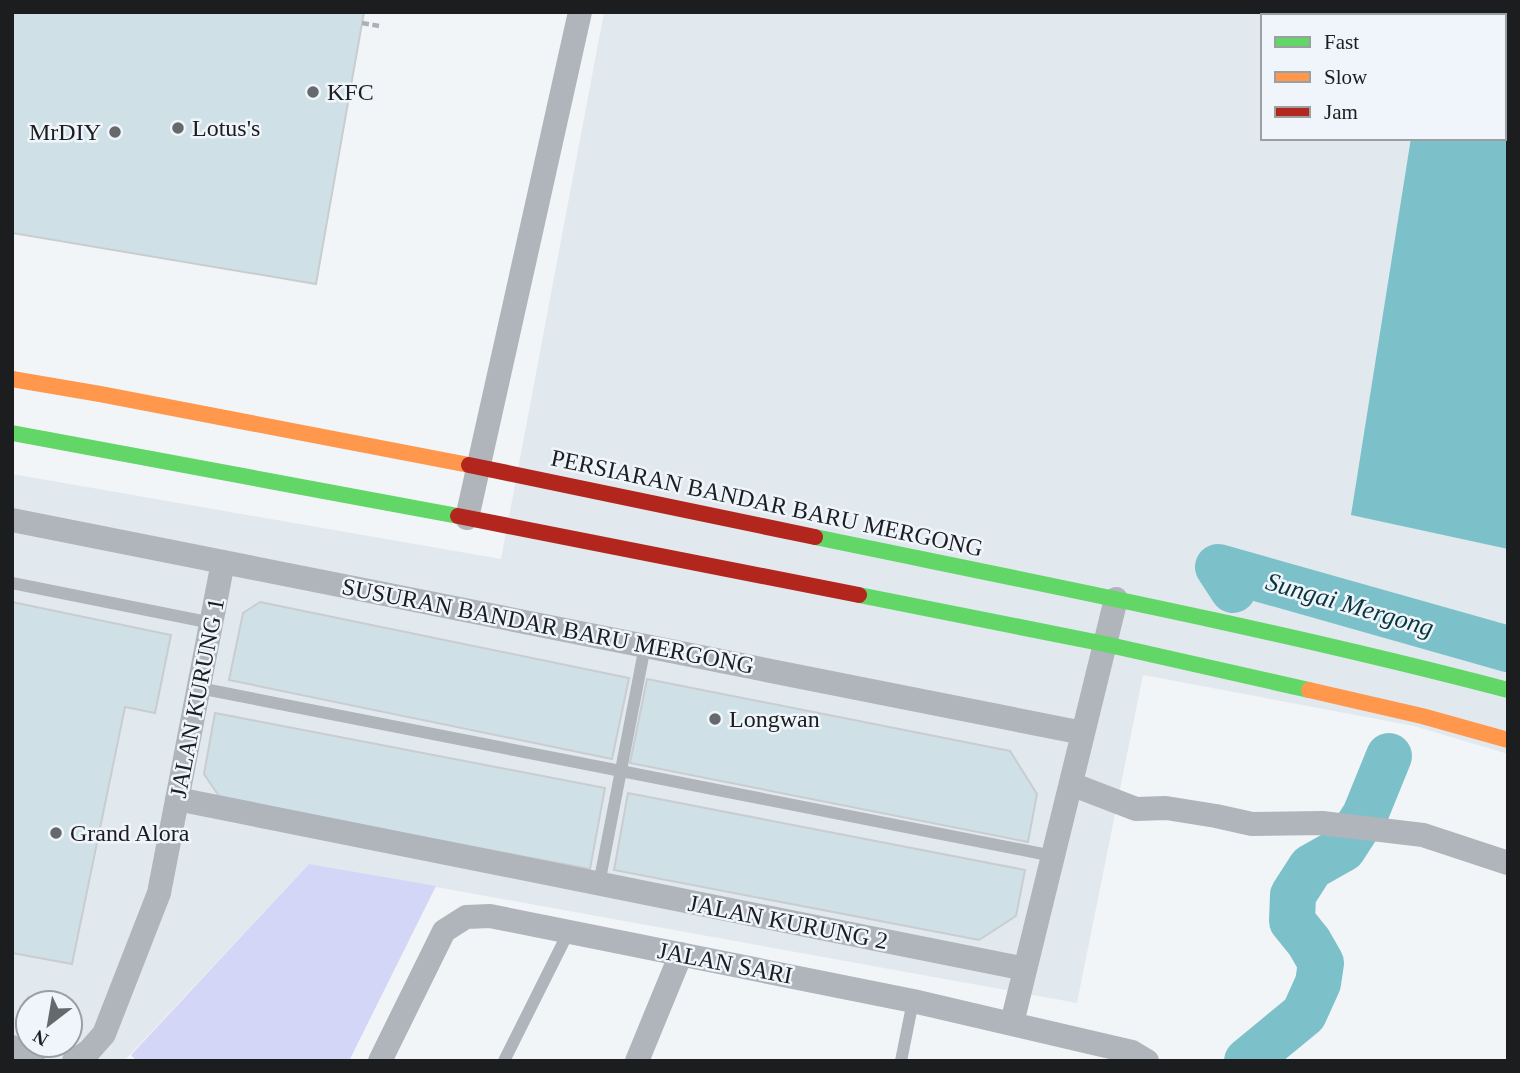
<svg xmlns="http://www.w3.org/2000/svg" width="1520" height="1073" viewBox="0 0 1520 1073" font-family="'Times New Roman',serif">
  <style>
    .built { fill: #e1e9ef; fill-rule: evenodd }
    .green { fill: #d3d6f6 }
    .water { fill: #7cc1ca }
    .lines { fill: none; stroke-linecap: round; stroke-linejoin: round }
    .river { stroke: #7cc1ca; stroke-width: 46 }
    .building { fill: #cfe0e7; stroke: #cacdcf; stroke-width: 2 }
    .path { stroke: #adb0b6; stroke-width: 4.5; stroke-dasharray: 7 3.5; stroke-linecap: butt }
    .lane { stroke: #b0b4bb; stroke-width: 12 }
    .street { stroke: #b0b4bb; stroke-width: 24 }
    .fast { stroke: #63d668; stroke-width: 16 }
    .slow { stroke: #ff974d; stroke-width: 16 }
    .jam { stroke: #b3261e; stroke-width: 16 }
    .poi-dot { fill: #66696b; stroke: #eff5fa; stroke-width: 2.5 }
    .labels { text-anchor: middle; stroke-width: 5; stroke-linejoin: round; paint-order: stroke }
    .poi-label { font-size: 24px; fill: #1b1d1f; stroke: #eff5fa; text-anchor: start }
    .street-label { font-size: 24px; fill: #1b1d1f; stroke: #eff5fa }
    .water-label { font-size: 26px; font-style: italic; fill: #07373c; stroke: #eff5fa }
  </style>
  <rect width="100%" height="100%" fill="#f2f5f7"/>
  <!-- built -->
  <path class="built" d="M604 12H1508V754L1414 726 1143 675 1077 1003 309 864 124 1061H12V474L501 559ZM1263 16H1504V138H1263ZM28 1003H70V1045H28Z"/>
  <!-- green -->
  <path class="green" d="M309 864 436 886 349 1061H137L131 1055Z"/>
  <!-- water -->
  <path class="water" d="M1467 12H1508V549L1351 515 1411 138H1504V16H1464Z"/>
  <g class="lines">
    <!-- river -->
    <path class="river" d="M1233 590 1218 567 1508 649
      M1247 1061 1304 1014 1318 983 1321 963 1309 942 1292 921 1293 895 1311 867 1343 849 1365 815 1389 756"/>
  </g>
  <!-- building -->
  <path class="building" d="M12 12H364L316 284 12 233Z
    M12 602 171 635 155 713 125 707 72 964 12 953Z
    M260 602 629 678 612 759 229 680 243 613Z
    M647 679 1010 751 1037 794 1028 842 630 763Z
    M215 713 605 788 590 869 221 799 204 774Z
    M628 793 1025 870 1016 916 979 940 614 870Z"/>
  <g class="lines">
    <!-- path -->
    <path class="path" d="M362 23 379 26"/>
    <!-- lane -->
    <path class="lane" d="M12 583 212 623
      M199 688 1053 856
      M599 884 645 646
      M504 1061 569 931
      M901 1061 913 1001"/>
    <!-- street -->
    <path class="street" d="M467 518 580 12
      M12 520 1083 733
      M1071 784 1136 809 1166 808 1216 816 1252 824 1322 823 1423 835 1508 863
      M177 799 1025 969
      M1012 1023 1116 599
      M12 1047 33 1061
      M74 1061 89 1051 104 1034 159 893 223 562
      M380 1061 444 931 466 917 490 916 913 1001 1132 1052 1147 1061
      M637 1061 681 954"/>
    <!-- fast -->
    <path class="fast" d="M12 433 458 516
      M815 537C1047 585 1279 630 1508 690
      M859 595 1105 644 1309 690"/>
    <!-- slow -->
    <path class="slow" d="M12 379 100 394 469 465
      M1309 690 1422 716 1508 740"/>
    <!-- jam -->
    <path class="jam" d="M469 465 815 537
      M458 516 859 595"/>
  </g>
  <!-- markers -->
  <g class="poi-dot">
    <circle cx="313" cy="92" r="7"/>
    <circle cx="178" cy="128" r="7"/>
    <circle cx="115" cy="132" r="7"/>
    <circle cx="715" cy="719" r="7"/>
    <circle cx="56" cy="833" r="7"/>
  </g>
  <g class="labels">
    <!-- poi labels -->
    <g class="poi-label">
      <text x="327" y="100">KFC</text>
      <text x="192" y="136">Lotus's</text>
      <text x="101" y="140" text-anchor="end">MrDIY</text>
      <text x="729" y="727">Longwan</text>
      <text x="70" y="841">Grand Alora</text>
    </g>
    <!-- street labels -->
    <g class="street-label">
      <text transform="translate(767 503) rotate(12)" y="8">PERSIARAN BANDAR BARU MERGONG</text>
      <text transform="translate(548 626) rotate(11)" y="8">SUSURAN BANDAR BARU MERGONG</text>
      <text transform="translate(197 698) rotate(-79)" y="8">JALAN KURUNG 1</text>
      <text transform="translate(788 922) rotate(11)" y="8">JALAN KURUNG 2</text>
      <text transform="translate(725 963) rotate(11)" y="8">JALAN SARI</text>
    </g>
    <!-- water labels -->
    <g class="water-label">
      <text transform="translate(1350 604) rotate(16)" y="9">Sungai Mergong</text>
    </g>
  </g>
  <!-- border -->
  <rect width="1520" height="1073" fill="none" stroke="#1b1d1f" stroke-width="28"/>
  <!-- legend -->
  <rect x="1261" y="14" width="245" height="126" fill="#eff5fa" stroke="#9a9fa2" stroke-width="2"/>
  <rect x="1275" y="37" width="35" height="10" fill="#63d668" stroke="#9a9fa2" stroke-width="2"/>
  <text x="1324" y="49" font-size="21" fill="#1b1d1f">Fast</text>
  <rect x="1275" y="72" width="35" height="10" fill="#ff974d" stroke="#9a9fa2" stroke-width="2"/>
  <text x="1324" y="84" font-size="21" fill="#1b1d1f">Slow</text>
  <rect x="1275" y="107" width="35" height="10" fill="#b3261e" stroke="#9a9fa2" stroke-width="2"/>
  <text x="1324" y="119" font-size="21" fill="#1b1d1f">Jam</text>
  <!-- north arrow -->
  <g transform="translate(49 1024) rotate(211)"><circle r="33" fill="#eff5fa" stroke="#9a9fa2" stroke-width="2"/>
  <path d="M0-5L12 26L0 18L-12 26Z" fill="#66696b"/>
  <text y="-10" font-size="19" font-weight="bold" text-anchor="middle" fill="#1b1d1f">N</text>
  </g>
</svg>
